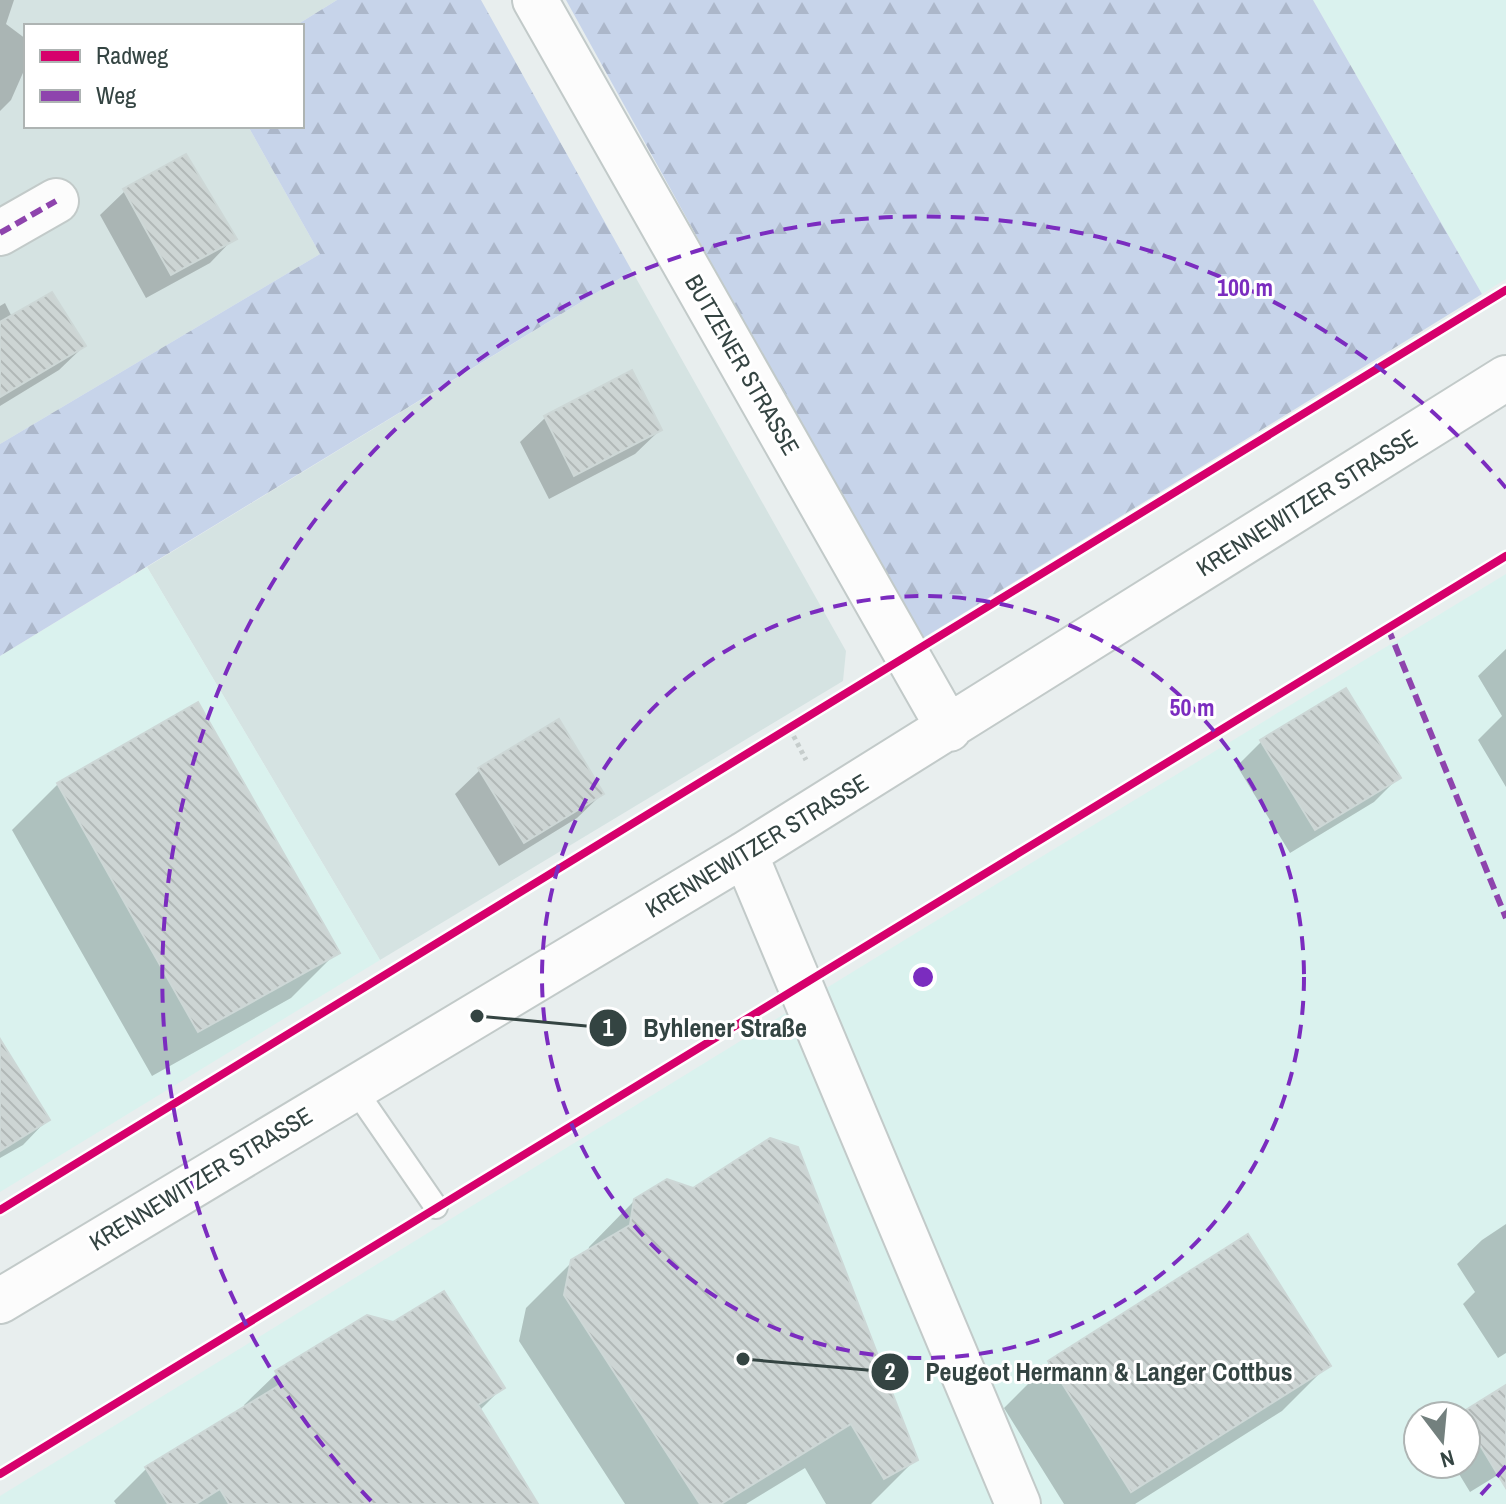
<svg xmlns="http://www.w3.org/2000/svg" width="1506" height="1504" viewBox="0 0 1506 1504" font-family="'Archivo Narrow',sans-serif">
  <style>
    .residential { fill: #d5e3e2 }
    .commercial { fill: #daf2ee; fill-rule: evenodd }
    .forest { fill: url(#forest-firs) }
    .shadow { fill: #0003 }
    .building { fill: url(#building-back-hatch); stroke: #cdd7d6; stroke-width: 2 }
    .lines { fill: none; stroke-linecap: round; stroke-linejoin: round }
    .service-casing { stroke: #c2cac9; stroke-width: 26 }
    .minor-casing { stroke: #c2cac9; stroke-width: 48 }
    .path { stroke: #c6cdcc; stroke-width: 5; stroke-dasharray: 4 4; stroke-linecap: butt }
    .service { stroke: #fcfcfc; stroke-width: 22 }
    .minor { stroke: #fcfcfc; stroke-width: 44 }
    .quiet { stroke: #8e44ad; stroke-width: 6; stroke-dasharray: 12 6; stroke-linecap: butt }
    .cycleway-casing { stroke: #fff; stroke-width: 13 }
    .cycleway { stroke: #d6006c; stroke-width: 8 }
    .ring { fill: none; stroke: #7b2cbf; stroke-width: 4; stroke-dasharray: 14 10 }
    .labels { text-anchor: middle; stroke-width: 6; stroke-linejoin: round; paint-order: stroke }
    .street-label { font-size: 24px; fill: #344442; stroke: #fff }
    .centre { fill: #7b2cbf; stroke: #fff; stroke-width: 4 }
    .ring-label { font-size: 24px; text-anchor: middle; font-weight: bold; fill: #7b2cbf; stroke: #fff; stroke-width: 6; stroke-linejoin: round; paint-order: stroke }
    .leader { fill: none; stroke: #344442; stroke-width: 3 }
    .callout-dot { fill: #344442; stroke: #fff; stroke-width: 3 }
    .mark-label { font-size: 24px; text-anchor: middle; font-weight: bold; fill: #fff }
    .callout-label { font-size: 26px; text-anchor: middle; font-weight: bold; fill: #344442; stroke: #fff; stroke-width: 6; stroke-linejoin: round; paint-order: stroke }
  </style>
  <defs>
    <pattern id="forest-firs" width="22" height="20" patternUnits="userSpaceOnUse" patternTransform="scale(2)"><rect width="22" height="20" fill="#c7d4ea"/><path d="M5 1l3.5 6h-7zM16 11l3.5 6h-7z" fill="#acb7ca"/></pattern>
    <pattern id="building-back-hatch" width="6" height="6" patternUnits="userSpaceOnUse" patternTransform="scale(2)"><rect width="6" height="6" fill="#cdd5d4"/><path d="M-1 5l2 2M0 0l6 6M5-1l2 2" fill="none" stroke="#b1b8b7"/></pattern>
  </defs>
  <rect width="100%" height="100%" fill="#e8eeee"/>
  <!-- residential -->
  <path class="residential" d="M0 0H337L295 26H26V126H248L320 254 0 444Z
    M632 271 846 651 843 681 380 960 147 567Z"/>
  <!-- commercial -->
  <path class="commercial" d="M1313 0H1506V279L1482 294Z
    M147 567 380 960 0 1192V656Z
    M1506 574V1504H0V1496L916 933ZM1418 1416H1466V1464H1418Z"/>
  <!-- forest -->
  <path class="forest" d="M337 0H481L632 271 0 656V444L320 254 248 126H302V26H295Z
    M566 0H1313L1482 294 920 640Z"/>
  <!-- shadow -->
  <path class="shadow" d="M0 0H14L6 24 26 39V66L11 100 0 111Z
    M125 191 234 238 210 263 146 298 100 215Z
    M5 303 12 317 84 346 59 370 0 406V306Z
    M631 373 660 430 635 454 549 499 520 442 545 418Z
    M1506 649V787L1478 740 1502 716 1478 676Z
    M1261 742 1398 778 1374 802 1290 853 1237 766Z
    M480 770 602 794 577 818 499 866 455 794Z
    M58 784 337 952 291 998 152 1076 12 830Z
    M0 1045 47 1120 23 1145 0 1158Z
    M694 1190 915 1460 871 1504H826L805 1468 746 1504H625L519 1341 526 1308 572 1262 588 1252 589 1247 635 1200Z
    M1506 1224V1353L1498 1358 1463 1304 1475 1292 1457 1264 1482 1240Z
    M1049 1363 1328 1365 1282 1411 1135 1504H1064L1004 1408Z
    M277 1373 502 1388 479 1411 536 1504H116L114 1501 147 1468 246 1408 244 1405Z
    M1506 1387V1470L1470 1492 1453 1464H1466V1416H1460Z"/>
  <!-- building -->
  <path class="building" d="M186 154 237 239 171 275 123 189Z
    M52 292 86 346 0 397V322Z
    M632 370 662 430 574 476 544 416Z
    M1346 688 1401 778 1315 830 1260 740Z
    M198 702 340 953 198 1032 57 783Z
    M559 719 604 794 524 843 478 768Z
    M0 1039 50 1120 0 1151Z
    M770 1138 798 1147 918 1460 884 1479 851 1424 721 1504H700L564 1295 571 1260 630 1225 634 1199 667 1179 693 1188Z
    M1248 1234 1331 1366 1131 1492 1048 1361Z
    M444 1291 505 1388 478 1405 538 1504H229L220 1489 196 1504H168L145 1467 283 1383 275 1371 367 1315 393 1322Z
    M1506 1385V1488L1466 1422V1416L1461 1413Z"/>
  <g class="lines">
    <!-- service casing -->
    <g class="service-casing">
      <path id="service" d="M354 1088 436 1207"/>
    </g>
    <!-- minor casing -->
    <g class="minor-casing">
      <path id="minor" d="M535 0 949 729
        M0 233 56 201
        M745 854 1018 1504
        M0 1301 745 854 1506 378"/>
    </g>
    <!-- path -->
    <path class="path" d="M948 633 1506 290
      M790 729 806 760
      M840 961 1506 556
      M468 1188 760 1009
      M0 1210 868 682
      M0 1474 405 1226"/>
    <!-- service -->
    <use href="#service" class="service"/>
    <!-- minor -->
    <use href="#minor" class="minor"/>
    <!-- quiet -->
    <path class="quiet" d="M0 233 56 201
      M1388 628 1506 918"/>
    <!-- cycleway casing -->
    <g class="cycleway-casing">
      <path id="cycleway" d="M0 1210 1506 290
        M0 1474 1506 556"/>
    </g>
    <!-- cycleway -->
    <use href="#cycleway" class="cycleway"/>
  </g>
  <!-- distance rings -->
  <g class="ring">
    <circle cx="923" cy="977" r="381"/>
    <path d="M1506 1466A761 761 0 0 1 1475 1501M371 1501A761 761 0 1 1 1506 488"/>
  </g>
  <g class="labels">
    <!-- street labels -->
    <g class="street-label">
      <text transform="translate(742 365) rotate(60)" y="8">BUTZENER STRASSE</text>
      <text transform="translate(1307 503) rotate(-32)" y="8">KRENNEWITZER STRASSE</text>
      <text transform="translate(757 846) rotate(-31)" y="8">KRENNEWITZER STRASSE</text>
      <text transform="translate(201 1179) rotate(-31)" y="8">KRENNEWITZER STRASSE</text>
    </g>
  </g>
  <circle cx="923" cy="977" r="12" class="centre"/>
  <g class="ring-label">
    <text x="1245" y="296">100 m</text>
    <text x="1192" y="716">50 m</text>
  </g>
  <!-- callouts -->
  <path class="leader" d="M477 1016L608 1028M743 1359L890 1372"/>
  <g class="callout-dot">
    <circle cx="477" cy="1016" r="8"/>
    <circle cx="743" cy="1359" r="8"/>
    <circle cx="608" cy="1028" r="20"/>
    <circle cx="890" cy="1372" r="20"/>
  </g>
  <g class="mark-label">
    <text x="608" y="1036">1</text>
    <text x="890" y="1380">2</text>
  </g>
  <g class="callout-label">
    <text x="725" y="1037">Byhlener Straße</text>
    <text x="1109" y="1381">Peugeot Hermann &amp; Langer Cottbus</text>
  </g>
  <!-- legend -->
  <rect x="24" y="24" width="280" height="104" fill="#ffffff" stroke="#aeb4b3" stroke-width="2"/>
  <rect x="40" y="50" width="40" height="12" fill="#d6006c" stroke="#aeb4b3" stroke-width="2"/>
  <text x="96" y="64" font-size="24" fill="#344442">Radweg</text>
  <rect x="40" y="90" width="40" height="12" fill="#8e44ad" stroke="#aeb4b3" stroke-width="2"/>
  <text x="96" y="104" font-size="24" fill="#344442">Weg</text>
  <!-- north arrow -->
  <g transform="translate(1442 1440) rotate(164)"><circle r="38" fill="#ffffff" stroke="#aeb4b3" stroke-width="2"/>
  <path d="M0-6L14 30L0 20L-14 30Z" fill="#73807e"/>
  <text y="-12" font-size="22" font-weight="bold" text-anchor="middle" fill="#344442">N</text>
  </g>
</svg>
